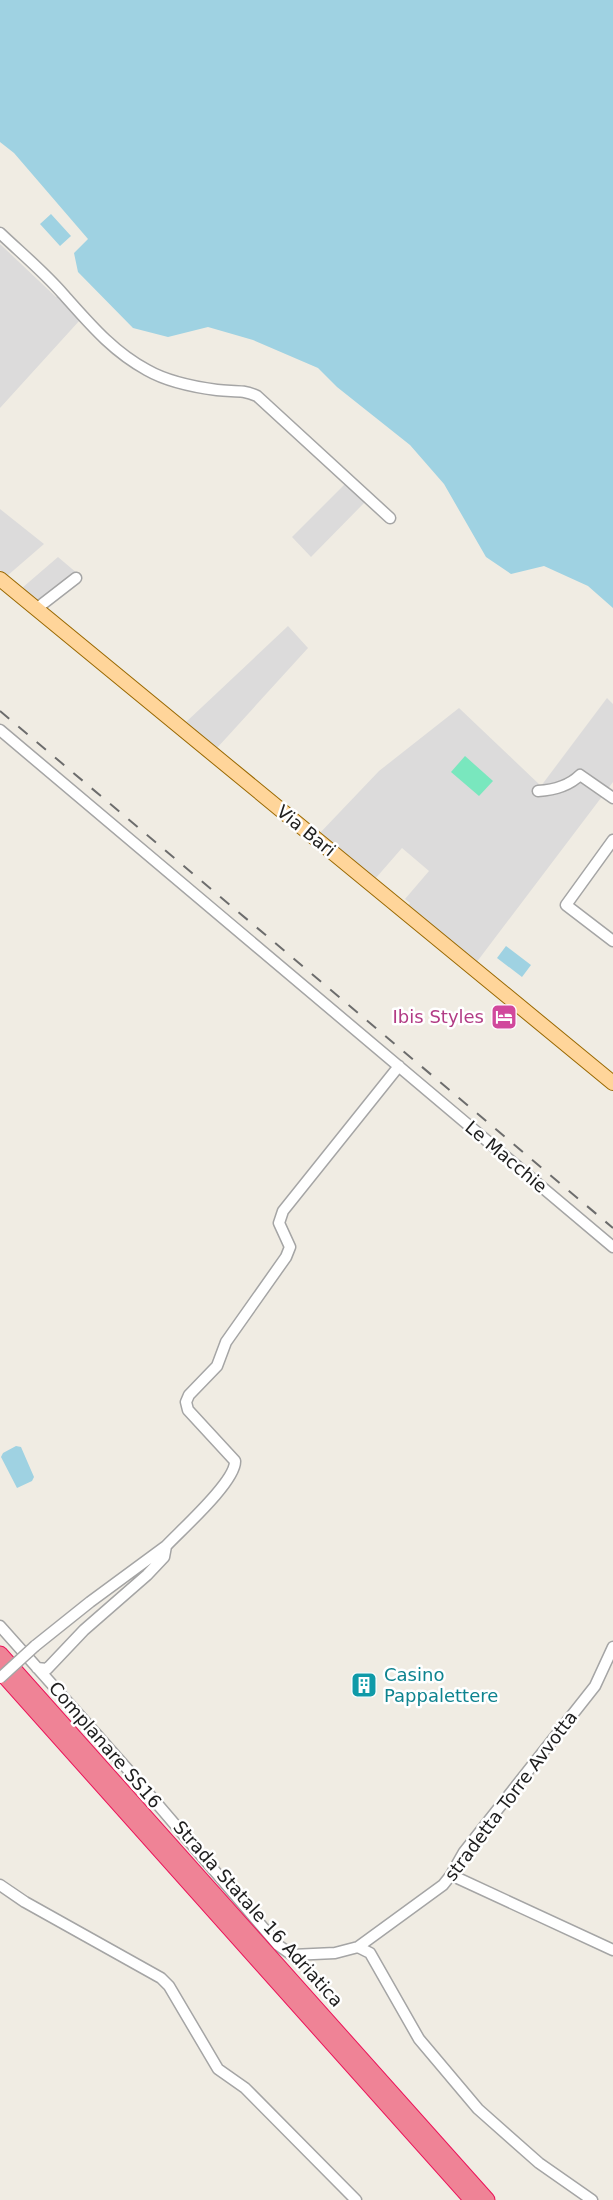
<svg xmlns="http://www.w3.org/2000/svg" width="613" height="2200" viewBox="0 0 613 2200" font-family="'DejaVu Sans',sans-serif">
  <style>
    .residential { fill: #dcdbdb }
    .pitch { fill: #79e7be }
    .water { fill: #9fd2e2 }
    .lines { fill: none; stroke-linecap: round; stroke-linejoin: round }
    .minor-casing { stroke: #a5a5a5; stroke-width: 13 }
    .major-casing { stroke: #996800; stroke-width: 16 }
    .highway-casing { stroke: #ec135a; stroke-width: 17 }
    .minor { stroke: #fff; stroke-width: 10 }
    .major { stroke: #ffd59a; stroke-width: 14 }
    .highway { stroke: #ef8396; stroke-width: 15 }
    .rail { stroke: #6c6c6c; stroke-width: 2; stroke-dasharray: 12 12; stroke-linecap: butt }
    .minor-bridge-casing { stroke: #a5a5a5; stroke-width: 13; stroke-linecap: butt }
    .minor-bridge { stroke: #fff; stroke-width: 10 }
    .labels { text-anchor: middle; stroke-width: 5; stroke-linejoin: round; paint-order: stroke }
    .street-label { font-size: 18px; fill: #1e1e1e; stroke: #fff }
    .hotel-label { font-size: 18px; fill: #b23c85; stroke: #fff; text-anchor: end }
    .culture-label { font-size: 18px; fill: #0d838f; stroke: #fff; text-anchor: start }
  </style>
  <rect width="100%" height="100%" fill="#f0ece3"/>
  <!-- residential -->
  <path class="residential" d="M0 244 56 297 60 295 80 320 0 408Z
    M346 483 365 502 311 557 292 537Z
    M0 509 44 544 7 576 0 570Z
    M58 557 78 574 39 603 22 588Z
    M288 626 308 648 217 748 185 723Z
    M607 698 613 704V782L476 963 407 907 410 903 405 899 429 871 402 848 375 879 318 835 379 771 459 708 541 786Z"/>
  <!-- pitch -->
  <path class="pitch" d="M465 756 493 781 479 796 451 772Z"/>
  <!-- water -->
  <path class="water" d="M0 0H613V608L588 586 544 566 511 574 486 557 444 484 410 445 337 387 318 368 253 340 208 327 168 337 133 328 78 272 74 253 88 239 14 153 0 142Z
    M51 214 71 236 60 246 40 224Z
    M506 946 531 965 522 977 497 958Z
    M16 1446 21 1447 34 1477 32 1481 17 1488 1 1457 3 1453Z"/>
  <g class="lines">
    <!-- minor casing -->
    <g class="minor-casing">
      <path id="minor" d="M0 233C21 253 44 272 63 294 89 323 112 351 147 370 168 382 194 387 217 390 233 392 242 389 257 396L390 518
        M36 609 76 578
        M0 730 613 1247
        M538 791C554 790 569 786 580 775L613 798
        M613 840 566 905 613 941
        M166 1546C181 1530 236 1481 235 1461L188 1410 186 1402 189 1395 217 1366 226 1342 286 1257 290 1247 279 1223 283 1211 399 1066
        M0 1626 130 1772 278 1945 292 1955 335 1953 358 1947 370 1953 419 2039 478 2109 539 2163 592 2200
        M35 1646 90 1602 166 1546 164 1557 147 1575 84 1630 47 1669 37 1668
        M451 1875 613 1950
        M0 1885 25 1902 161 1978 169 1986 218 2069 245 2088 356 2200
        M358 1947 443 1885 451 1875 464 1852 595 1686 613 1647"/>
    </g>
    <!-- major casing -->
    <g class="major-casing">
      <path id="major" d="M0 579 613 1083"/>
    </g>
    <!-- highway casing -->
    <g class="highway-casing">
      <path id="highway" d="M0 1654 487 2200
        M0 1671 472 2200"/>
    </g>
    <!-- minor -->
    <use href="#minor" class="minor"/>
    <!-- major -->
    <use href="#major" class="major"/>
    <!-- highway -->
    <use href="#highway" class="highway"/>
    <!-- rail -->
    <path class="rail" d="M0 711 613 1228"/>
    <!-- minor-bridge casing -->
    <g class="minor-bridge-casing">
      <path id="minor-bridge" d="M0 1678 35 1646"/>
    </g>
    <!-- minor-bridge -->
    <use href="#minor-bridge" class="minor-bridge"/>
  </g>
  <!-- icons -->
  <defs>
    <g id="hotel-square" transform="scale(1.35)"><rect x="-9" y="-9" width="18" height="18" rx="4" fill="#d1479c" stroke="#fff"/><path d="M-6-4.5h1.5V1H6V5H4.5V3h-9V5H-6ZM-4 0a1.8 1.8 0 1 1 3.6 0ZM.5 0V-2.5h3Q6-2.5 6 0Z" fill="#fff"/></g>
    <g id="building-square" transform="scale(1.35)"><rect x="-9" y="-9" width="18" height="18" rx="4" fill="#0f9aa8" stroke="#fff"/><path d="M-4-6H4V6H1V3H-1V6H-4ZM-2.5-4.3h1.7v1.8h-1.7ZM.8-4.3h1.7v1.8H.8ZM-2.5-1h1.7V.8h-1.7ZM.8-1h1.7V.8H.8Z" fill="#fff"/></g>
  </defs>
  <g fill-rule="evenodd">
    <use href="#hotel-square" x="504" y="1017"/>
    <use href="#building-square" x="364" y="1685"/>
  </g>
  <g class="labels">
    <!-- street labels -->
    <g class="street-label">
      <text transform="translate(306 831) rotate(39)" y="6">Via Bari</text>
      <text transform="translate(506 1157) rotate(40)" y="6">Le Macchie</text>
      <text transform="translate(105 1745) rotate(49)" y="6">Complanare SS16</text>
      <text transform="translate(511 1796) rotate(-53)" y="6">stradetta Torre Avvotta</text>
      <text transform="translate(258 1914) rotate(48)" y="6">Strada Statale 16 Adriatica</text>
    </g>
    <!-- hotel labels -->
    <g class="hotel-label">
      <text x="484" y="1023">Ibis Styles</text>
    </g>
    <!-- culture labels -->
    <g class="culture-label">
      <text x="384" y="1681">Casino<tspan x="384" dy="21">Pappalettere</tspan></text>
    </g>
  </g>
</svg>
